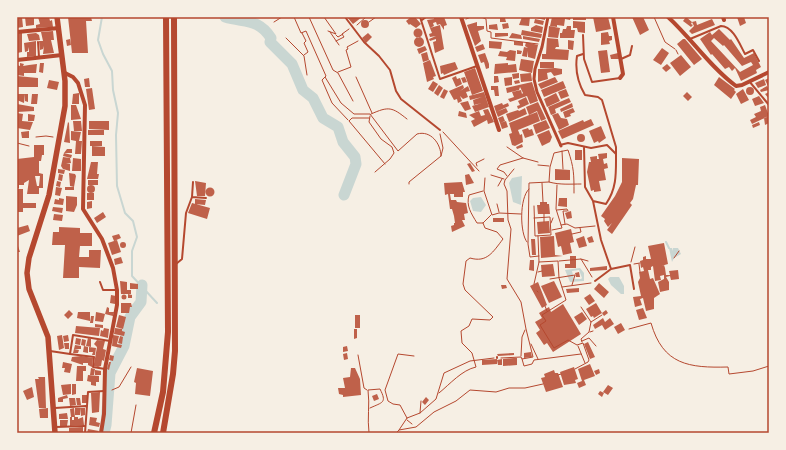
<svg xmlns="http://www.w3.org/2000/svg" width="786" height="450" viewBox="0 0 786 450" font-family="Ubuntu,sans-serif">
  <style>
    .water { fill: #c9d6d2; fill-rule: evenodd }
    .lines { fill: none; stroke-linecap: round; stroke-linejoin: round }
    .stream { stroke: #c9d6d2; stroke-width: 2 }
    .river { stroke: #c9d6d2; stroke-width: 11 }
    .building { fill: #bf614a; fill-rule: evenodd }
    .path { stroke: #b5482f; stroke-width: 1 }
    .service { stroke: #b5482f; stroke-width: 2 }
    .pedestrian { stroke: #b5482f; stroke-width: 3 }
    .minor { stroke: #b5482f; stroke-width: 4 }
    .secondary { stroke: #b5482f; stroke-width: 5.5 }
    .trunk { stroke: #b5482f; stroke-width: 6 }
    .neatline { fill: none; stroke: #b5482f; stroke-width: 1.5 }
  </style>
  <rect width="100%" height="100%" fill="#f6efe4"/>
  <!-- water -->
  <path class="water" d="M522 176 521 205 513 202 509 183 512 178Z
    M481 197 486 205 481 212 473 211 470 201 473 198Z
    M669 248H672L673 251V248H678L681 254 674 258 672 262Z
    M580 268 584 273V281L570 282 565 270ZM579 270 582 278 581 279H574L572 271Z
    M610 277H619L624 286V294H621L611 285 608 279Z"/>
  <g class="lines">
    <!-- stream -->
    <path class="stream" d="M102 17 98 40 103 54 112 71 113 90 118 113 116 135 117 186 125 213 133 221 137 237 132 251V276L157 303
      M666 242 669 248"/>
    <!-- river -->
    <path class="river" d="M225 17C245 23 258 18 271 38L270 42 292 64 303 90 313 98 323 118 338 127 343 142 355 157 356 164 344 195
      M104 433 106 425 110 373 124 346 130 317 141 302 142 285"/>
  </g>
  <!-- building -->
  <path class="building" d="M17 17H22L23 27 17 28Z
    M25 17 34 18V25L26 26Z
    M38 17H49L50 21 52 20 53 27 36 28V25L40 24Z
    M68 17H91L92 21H86L88 53H72Z
    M347 17H362L353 24Z
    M411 17H415L421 24 416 28 410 24 409 25 406 21Z
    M434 17H444L447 25 444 26V30L440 24 437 25 436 22 433 23 434 26 430 28 427 20 434 19Z
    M500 17 505 18 506 22H500Z
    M522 17H530L529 26 519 25Z
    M532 17H545V20Z
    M552 17H571L570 20 565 19 564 26 557 25V27L550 26Z
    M573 17H586V20H573Z
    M593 17H608L611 29 596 32Z
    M632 17H643L649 30 640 35Z
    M686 17 692 22 691 24 693 25 691 27 683 21Z
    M737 17H744L746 23 740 26Z
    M535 19 544 21 543 25 534 23Z
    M712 19 715 25 692 34 689 31 694 26 692 22 696 21 697 25Z
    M361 24a4 4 0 1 1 8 0a4 4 0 1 1-8 0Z
    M573 21 585 22V33L578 32 577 28H573Z
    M477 22V26H484V29L478 31 481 41 475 46 467 25Z
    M508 23 509 28 503 29 502 24Z
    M497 24 498 30 489 29V25Z
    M440 25 444 49 435 53 433 42 436 41V39L430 41 429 39 436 36 430 37 429 34 432 33 430 28Z
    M536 25 543 27 542 33 531 31V28Z
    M549 26 560 28 558 38 548 37Z
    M567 26H571V30H575L574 38H560V33H562L563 29H566Z
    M413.5 33a4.5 4.5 0 1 1 9 0a4.5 4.5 0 1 1-9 0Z
    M719 29 730 40 731 39 744 58 754 53 761 67 756 70 757 73 741 81 735 68 732 71 729 67 725 69 712 54 711 55 700 39 710 32 712 35ZM714 38 723 46 724 45 742 66 751 62 753 65 740 72 711 41Z
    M522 30 542 34 541 38 521 35Z
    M53 31 54 40H51L54 53 43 54 44 46 43 49 40 50 39 41H43L41 32Z
    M608 32 609 36H612V40L609 41 610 44 601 45V33Z
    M17 33H22V52L17 53Z
    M36 33 39 35 40 40 29 41 27 34Z
    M368 33 372 37 366 43 362 38Z
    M495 33H508V36L495 37Z
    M512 33 521 35 522 39 509 38Z
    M523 36 540 39 539 42 523 39Z
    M414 42a5 5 0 1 1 10 0a5 5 0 1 1-10 0Z
    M547 38 558 39 559 47H556L555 49 569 50 568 60 542 59V54H546Z
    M70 39 71 45 67 46 66 40Z
    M683 39H685L702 59 694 65 677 44Z
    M568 40 574 41 573 50 568 49Z
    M36 41V56L27 57V52H29V47L28 51 25 52 24 43Z
    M489 41 502 42 501 49 489 48Z
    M514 41 523 42V46L514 45Z
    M526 42 538 45 535 59 528 57V51L527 57 522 56 524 47 528 48 525 46Z
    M483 44 485 49 477 52 475 47Z
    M425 46 427 50 419 54 417 49Z
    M662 48 669 53 661 65 653 60Z
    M510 50 516 51 515 61 506 60 507 57 498 56 500 51 507 52Z
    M517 50 522 51 521 54H517Z
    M607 50 610 72 601 73 598 51Z
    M427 52 429 60 423 62 421 54Z
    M485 53 489 64V68L486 69 484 62 481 63 478 55Z
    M618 53 619 59H611L610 55Z
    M681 55 691 67 680 76 670 63Z
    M521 59 534 61 532 73 519 70Z
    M430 60 436 76 433 77 434 79 427 82 423 63Z
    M455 62 458 69 444 75 443 73 441 74 440 66Z
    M540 62H554V68H540Z
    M20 63 24 64 23 66 29 65V71V65L37 64 36 73H24V76L17 75V65L20 66Z
    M40 63H44L43 73 39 72Z
    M508 63V65L516 64 517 72 494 74 495 64Z
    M667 64 671 68 666 72 662 68Z
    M475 68 483 91 472 95 464 72Z
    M555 68 562 69V74L554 76 551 72 547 73 548 79 538 82V69Z
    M519 73V78L513 79 512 74Z
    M531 73 532 81 521 82 520 74Z
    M17 76 38 78V87H18Z
    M456 76 457 79 460 78 462 84 456 87 452 78Z
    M494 76H498L499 82 494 83Z
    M465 77 467 82 463 83 461 78Z
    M512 77V85L505 86 504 78Z
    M555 77 558 82 541 89 538 84Z
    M719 77 735 89 734 90 736 92 731 99 714 85Z
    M89 78 90 87H85L84 79Z
    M769 78V88L765 80Z
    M764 79 766 85 758 88 755 83Z
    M49 80 59 82 57 90 47 88Z
    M519 80 520 83 515 84 514 81Z
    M433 81 438 84 433 92 428 89Z
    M563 81 566 88 544 97 541 90Z
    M532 82 538 101 530 104 527 96 510 102 508 99 514 97 512 92 521 90 522 94 523 93 520 87 519 90 507 93 506 88Z
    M439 85 443 88 438 96 434 93Z
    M463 85 464 88 460 91 468 86 470 91 466 92 468 97 463 99 460 96 462 101 458 103 457 99 454 100 449 91Z
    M491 86H498L499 96H495L494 90H491Z
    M767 86 769 90 761 92 760 90Z
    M746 91a4 4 0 1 1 8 0a4 4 0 1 1-8 0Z
    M92 88 95 109 89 110 86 89Z
    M444 89 448 91 444 99 440 97Z
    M566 89 569 96 561 99 558 92Z
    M743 89 749 100 741 104 736 94Z
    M484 92 489 107 475 112 472 106 482 103 474 105 473 100 482 97 470 100 469 96Z
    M687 92 692 97 688 101 683 96Z
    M769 92V99L765 94Z
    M79 93V104H72L73 94Z
    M556 93 560 101 547 107 544 99Z
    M17 94H25L24 103 17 100Z
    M25 94H28V102L25 101Z
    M32 94H38L37 104H31Z
    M759 96 764 103 755 106 752 99Z
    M526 97 529 104 518 109 517 106 520 105 518 101Z
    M569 98 571 102 555 109 556 113 551 115 548 107Z
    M468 101 471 109 465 111 460 103Z
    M538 102 546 119 541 121 537 111 529 115 526 107Z
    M502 103 503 105 508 103 509 106 496 112 494 106Z
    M572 103 573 107 561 112 560 109Z
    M17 104 34 107V111L17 112Z
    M71 105H76L81 119 71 120Z
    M765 105 769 116 752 124 750 120 756 117 754 114 761 111 760 107Z
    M506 108 508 112 498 117 496 112Z
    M525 108 527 114 509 122 506 114 518 110 519 111Z
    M573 108 575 112 570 114 571 116 565 118 563 112Z
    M488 109 494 122 488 124 487 120 474 127 471 121 475 119 469 115 479 111 481 116 485 115 483 110Z
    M459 111 466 113 467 118 458 116Z
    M537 112 540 121 518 130 520 135 522 134 523 142 515 146 512 145 509 134 512 133 509 123Z
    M17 113 23 114 22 121 33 122 30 130 17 128Z
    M558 113 561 118 567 119 569 125 559 130 552 115Z
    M28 114 35 115 34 121H28Z
    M503 116 505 121 500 123 498 118Z
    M769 116V123L765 125 764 118Z
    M591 119 594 125 562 139 558 131 583 120 584 122Z
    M546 120 550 128 536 134 533 125Z
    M73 121H81L82 131H74Z
    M89 121H109V130L89 129Z
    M506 121 508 127 502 129 500 123Z
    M68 122 69 123 70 143 64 142Z
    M759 122 760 125 753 128 752 125Z
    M601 126 606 138 599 143 598 141 594 143 589 131Z
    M528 128 529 130 532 129 534 135 525 138 522 130Z
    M88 130H104V135H88Z
    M549 130 552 137 550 142 542 146 537 135Z
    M29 131V138H22L21 132Z
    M71 131 81 132 79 141H82L81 154H75L76 141 71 140Z
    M577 138a4 4 0 1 1 8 0a4 4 0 1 1-8 0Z
    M90 141H102V146H90Z
    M522 144 523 147 517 149 516 147Z
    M34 145H44V155H42L41 161H39V173L43 174V188H39V194H27L29 180 24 183V185H19V188H17V159L34 157ZM35 176H40L39 186H37Z
    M92 146 105 147V156H92Z
    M67 149H72V153H64Z
    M575 150H582V160H575Z
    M64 153 72 155 71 158 63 156Z
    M607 153V158L603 159 604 164 607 163 608 168 604 169 606 180 599 181 601 191 594 192V190L591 191 587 172 589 162H591L590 157 597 156V159H599L598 154Z
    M63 157 70 158 71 163 66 164H70V171L63 169 61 166Z
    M73 158 81 159V171H72Z
    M622 158 639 159 638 185H636L633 199 630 203 632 205 612 234 607 230 612 223 608 227 604 221 605 219 601 216 615 196 622 182Z
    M91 162H98L97 174H99L98 179H87Z
    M470 163 475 171 472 172 467 164Z
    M58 169 65 170 64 174 58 173Z
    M555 169 570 170V180H555Z
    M69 173 75 174 76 176 74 187 70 186Z
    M59 174 63 175 62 181 58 180Z
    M469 174 474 183 466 185 465 175Z
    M88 180H98V185H88Z
    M57 181 61 182 60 187 56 186Z
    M195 181 206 183 205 196H197Z
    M462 182 465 192H463V197H454V194H450L451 200H456L457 202 466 203 468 213 464 214 465 220H462L465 226 452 232 451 226 454 225V223H455L454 216 452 209H450L448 194 445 195 444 183Z
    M87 189a4 4 0 1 1 8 0a4 4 0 1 1-8 0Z
    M56 187 62 188 60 196 55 195Z
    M65 187H74V190H65Z
    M205.5 192a4.5 4.5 0 1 1 9 0a4.5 4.5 0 1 1-9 0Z
    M17 189H23V203H36V208H23V212H17Z
    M87 193H94V200H87Z
    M66 196 77 197V205L74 212 66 211Z
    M59 198 64 199 63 205 54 204 55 199 59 200Z
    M559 198H567V207L558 206Z
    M195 199 206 200 205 205 195 204Z
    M92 201V208L87 209V202Z
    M540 202H547V204H549L550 214H538L537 205H540Z
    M192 203 210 208 207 219 188 213Z
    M53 207 63 208 62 213 52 211Z
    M571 211 572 218 567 219 565 213Z
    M103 212 106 217 97 223 94 218Z
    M54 214 63 215 62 221 53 220Z
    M493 218H504V222H493Z
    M549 221 550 233 538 234 537 222Z
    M28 225 30 231 17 236V228Z
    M59 227 80 228V233H92V246H80L79 257H89V250H101L100 268 79 267V278H63L65 245H52L53 232H59Z
    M571 229 574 242 570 243 572 253 563 255 561 246 558 247 555 233Z
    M119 234 121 238 114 241 112 236Z
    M554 236 555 255 563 256 541 258 540 237Z
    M584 236 587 246 579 248 576 239Z
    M592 236 594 242 589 243 587 238Z
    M531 239H535L536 255H532Z
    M117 240 121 252 112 255 108 243Z
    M120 245a3 3 0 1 1 6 0a3 3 0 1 1-6 0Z
    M17 243 20 252H17Z
    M664 243 668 264 661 266 664 265 665 268 666 275H670L669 271 678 270 679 279 671 280 670 276 666 277 669 282V290L660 292 658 282 664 279V275L660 276 661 280 655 281 653 266 651 267V270H648L650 279 653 278 660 294 654 298V309L646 311 643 298 640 299 642 305 635 307 633 297 641 296 638 282 640 278 639 272 644 271 643 267 641 268 640 261 643 260V257L646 256V259H651L648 246Z
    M570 256H576V268H565V264H570Z
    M121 257 123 263 115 265 114 259Z
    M530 260H534V271L529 270Z
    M553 264 555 276 542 277 541 265Z
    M607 266V270L590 271V268Z
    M579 272 580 277H576L575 273Z
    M120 281 127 282V290H131V294H121Z
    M554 281 562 297 549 303 541 286Z
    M538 282 547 305 542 308 530 286Z
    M130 283 138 284V289H130Z
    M599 283 609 292 604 298 594 289Z
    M501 285H506L507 288 502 289Z
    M579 288V292L567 293 566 289Z
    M128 294 132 295V298H128Z
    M590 294 595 301 589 305 584 298Z
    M121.5 297a2.5 2.5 0 1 1 5 0a2.5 2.5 0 1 1-5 0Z
    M111 295 116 296 115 304 110 303Z
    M121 303H131L132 307H121Z
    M596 303 602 313 594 318 593 316 591 317 586 309Z
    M563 304 581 334 553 352 547 343 544 345 536 333 540 330 535 322 542 318 539 313 549 307 551 312Z
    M107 307 109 308V312H114L113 316 105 314Z
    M121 307H130L129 313H121Z
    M643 308 647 318 639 320 636 310Z
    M69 310 73 314 68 319 64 315Z
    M606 310 608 313 604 316 602 313Z
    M78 312H90V321L77 318Z
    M96 312 101 313 100 319 101 313 105 314 103 322 95 321Z
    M582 312 587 319 579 325 574 317Z
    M119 315 126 317 123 329 116 327Z
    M355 315H360V328H355Z
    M91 316H94L93 323H90Z
    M603 318 605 322 610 318 614 324 605 330 602 325 595 329 593 325Z
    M621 323 625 330 618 334 614 327Z
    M95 324 103 325V328L95 327Z
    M76 326 100 328 99 336 75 333Z
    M104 328 109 329 108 338 100 336 101 330 103 331Z
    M115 328 122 329V331L125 332 124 336 114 334Z
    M354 329H357V338L354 339Z
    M62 335 64 348 59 350 57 336Z
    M68 335 69 341 64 342 63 336Z
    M113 335 119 336 117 344 122 345 121 348 112 346Z
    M120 336 123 337 122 344 118 343Z
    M76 338 81 339 80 345 75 344Z
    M88 338 91 339V347L86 346Z
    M82 339 86 340 85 346 81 345Z
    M97 340 105 341 103 349 106 350 104 361 102 360 101 366 98 367 94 366V364L97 347 94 344Z
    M588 342 595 357 590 359 584 344Z
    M64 343H69V349H65Z
    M75 345 81 346V349H74Z
    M84 346 88 347V353L83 352Z
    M347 346 348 351 343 352V347Z
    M89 347 96 348 95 355H92L93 352H89Z
    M74 349 79 350 78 353H73Z
    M531 352 532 357 524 358V353Z
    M347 353 348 359 344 360 343 354Z
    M514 353V355L498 356 497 354Z
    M110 355 114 356 113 361 109 360Z
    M81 356 93 358 92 367 88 365V363H83V365L71 361 72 357Z
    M514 358H517V365L503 366V359Z
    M497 359V364L482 365V360Z
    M502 359V365H498L497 360Z
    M63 362 72 364 70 373 64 372 65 368H62Z
    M109 362H111L109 370 107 369Z
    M590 364 595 376 584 380 586 385 579 388 577 383 582 381 578 369Z
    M77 366H86V371H83V381H76Z
    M574 367 578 379 575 380 576 383 564 385 560 372Z
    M91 368 95 369 94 375H90Z
    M137 368 153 371 150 396 135 394 136 383 134 382Z
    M351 368H355L360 379 361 395 343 397V395L339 394 338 388H345L343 378 350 377Z
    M599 369 600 373 596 375 594 371Z
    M95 370 101 371V375H95Z
    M554 370 555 373H558L563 387 546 392 541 378 545 377 544 374Z
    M88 375 99 376V382H96V386L91 385V382L87 381Z
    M38 377H45L46 408H39L35 379H39Z
    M71 384V394L63 395 61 385Z
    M72 384H76V394L72 395Z
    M608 385 613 388 608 395 603 392Z
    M32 387 34 397 27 400 23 391Z
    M600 391 604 393 602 397 598 394Z
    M100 392 99 412 92 413 91 393Z
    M377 394 379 399 374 401 372 396Z
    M67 395 68 398 63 399V402H58V398Z
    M82 395H87V403H82Z
    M426 397 429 400 425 405 422 402Z
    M69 398H75L76 405 70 406Z
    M76 398H80L81 405H77Z
    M48 408V418H40L39 409Z
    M74 408 75 417H71L70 409Z
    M75 408H80V415H75Z
    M80 408H85V415L81 416Z
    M67 413 68 419H59V414Z
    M70 417H72V420H74V417H78V419L83 417 84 425 70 426Z
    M90 417 97 418 96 422 100 423 99 427 89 425Z
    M60 420H68L67 426H60Z
    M83 427V433H69V428Z
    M88 429 99 431 98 433H87Z"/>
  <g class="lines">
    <!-- path -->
    <path class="path" d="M294 17 301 33 306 31 326 76 325 77 341 103 354 114H370L398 151 417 134C431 130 441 144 441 156
      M309 17 333 70 338 73 353 101
      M324 17 336 34 328 31
      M481 17 486 19 487 31 491 32V38L538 44
      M654 17 665 42 675 49
      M466 19 471 17
      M274 22 282 17
      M369 22 376 17
      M357 25 366 17
      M330 32 339 45
      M302 33 306 41 304 43 308 52 304 55
      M336 35 338 37 343 34
      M286 38 304 56 307 75
      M336 41 344 37 342 34 349 29
      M676 50 678 54
      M338 72 351 67 346 50 348 49 347 47 358 41
      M325 77 322 80 332 103 348 120
      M356 77 372 113
      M371 114C389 106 392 107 407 119
      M370 116 369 122 381 139 392 147 394 153 390 159 375 172
      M369 118H352L349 121 385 164
      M443 132 479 171
      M36 137 46 136 53 137
      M17 143 29 146
      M507 147 523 158 538 162
      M562 151 563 169
      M538 165 549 166
      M477 166 476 163 484 159
      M491 175 504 179
      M507 176 504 172 497 169 500 165 523 158
      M485 178 484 191 492 215 499 213 521 214
      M542 183 543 202
      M409 184V182L441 156 443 148 440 134
      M498 186 502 179
      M483 191 469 195C466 206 471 213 477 223H483L491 215
      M574 193C574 174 574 168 568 150L554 153 550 167 549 182C560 185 570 184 581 184
      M497 204 499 212
      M557 210 567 209 568 211
      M544 214V222
      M534 218 550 217 551 235 535 236 534 206
      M551 223 553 218
      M565 224 563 211H567
      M561 225 567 224 575 228 595 226
      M552 230 562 228 556 209 557 185
      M572 234 581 232 580 228
      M527 242C520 234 519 198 529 189
      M539 256 530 257 528 244 529 183 549 182
      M674 258 679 251
      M581 259 588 261
      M559 261 581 259 592 277
      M539 262 558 261 559 278 566 300 542 315 546 321 540 325 554 348 568 340 577 345 583 343 589 360 588 362 575 369
      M631 262 635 247
      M634 264 640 263
      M639 264 640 272
      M538 272 542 271
      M550 279 575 275 572 285
      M534 284 539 262 538 236
      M562 287 591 283
      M537 291 538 292
      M545 306 547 311
      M581 307 591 322 589 332 581 339 582 342
      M591 322 602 315
      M629 329 651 323C663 365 689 368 728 367L729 374 753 371 769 366
      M590 332 593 331
      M582 341 589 338 596 346
      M531 344 538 359
      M578 346 585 363
      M358 355 364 388 367 390
      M521 356 522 337 525 330
      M494 358 470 361 444 373 436 399 420 413 407 418 399 430 416 427 434 412 456 401 470 390 496 392 509 388H525L543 384
      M501 358 521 357 522 359 533 357 526 329 521 302 507 279 511 229 508 220 507 191 504 184 505 180 514 169
      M522 359 524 366 532 364 534 360 581 354
      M558 375 561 374
      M112 390 119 387 131 367
      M439 393C450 384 462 370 476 367L472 353 462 343 461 331 469 326 472 319 490 320 493 317 465 290 463 284 466 261 470 258C487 263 493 252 503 239L497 232 485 228 483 223
      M420 413 421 401
      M407 418 400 405 393 404 388 401 385 390 398 354 414 356
      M407 420 412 424
      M131 433 136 405
      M369 433C367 418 370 405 368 390L380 389C387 403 383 402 370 408
      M396 433 399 430"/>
    <!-- service -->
    <path class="service" d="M345 17 364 42 379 56 390 70 396 91 401 99 440 130
      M420 17 440 79 477 66
      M422 20 426 17
      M583 35 584 59 592 82 620 78
      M690 39 721 26C733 26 740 45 745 54L753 50 759 61
      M38 42 39 57
      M583 54 577 56C575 69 578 83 585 95L598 97 602 100 616 147V154
      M621 59 630 55 632 46
      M749 81 769 105
      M560 145 568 143 591 148 607 145 616 154C616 173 617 188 606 204L593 201
      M584 147 585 187 593 201 601 240 611 269 630 265 634 289
      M192 197 193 182
      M176 264 182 259 186 213 192 197 206 198
      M595 281 611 269
      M100 282 103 290H116
      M50 351 70 354 73 335 110 341
      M70 354 94 357 93 367 105 369
      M497 357V358
      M55 408 86 406
      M56 427 84 426
      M85 433 88 392 104 391"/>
    <!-- pedestrian -->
    <path class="pedestrian" d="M548 17 542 47 535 69 534 79 537 92 561 146"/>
    <!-- minor -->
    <path class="minor" d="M461 17 499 130
      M613 17 623 74 620 78
      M668 17C692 39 710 67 736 86L742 85 769 72
      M723 17 724 20
      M17 32 59 28
      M17 60 62 55
      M65 73 73 77 78 83 85 105 83 209 102 239 113 268 117 290V305L105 369 104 414 101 433"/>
    <!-- secondary -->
    <path class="secondary" d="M55 433 48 337 29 289 27 273 29 258 49 195 65 106V81L57 17"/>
    <!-- trunk -->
    <path class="trunk" d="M154 433 163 392 168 332 166 17
      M163 433 173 374 175 351 174 17"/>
  </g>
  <!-- border -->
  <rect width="786" height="450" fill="none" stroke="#f6efe4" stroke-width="36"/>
  <rect x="18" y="18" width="750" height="414" class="neatline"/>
</svg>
